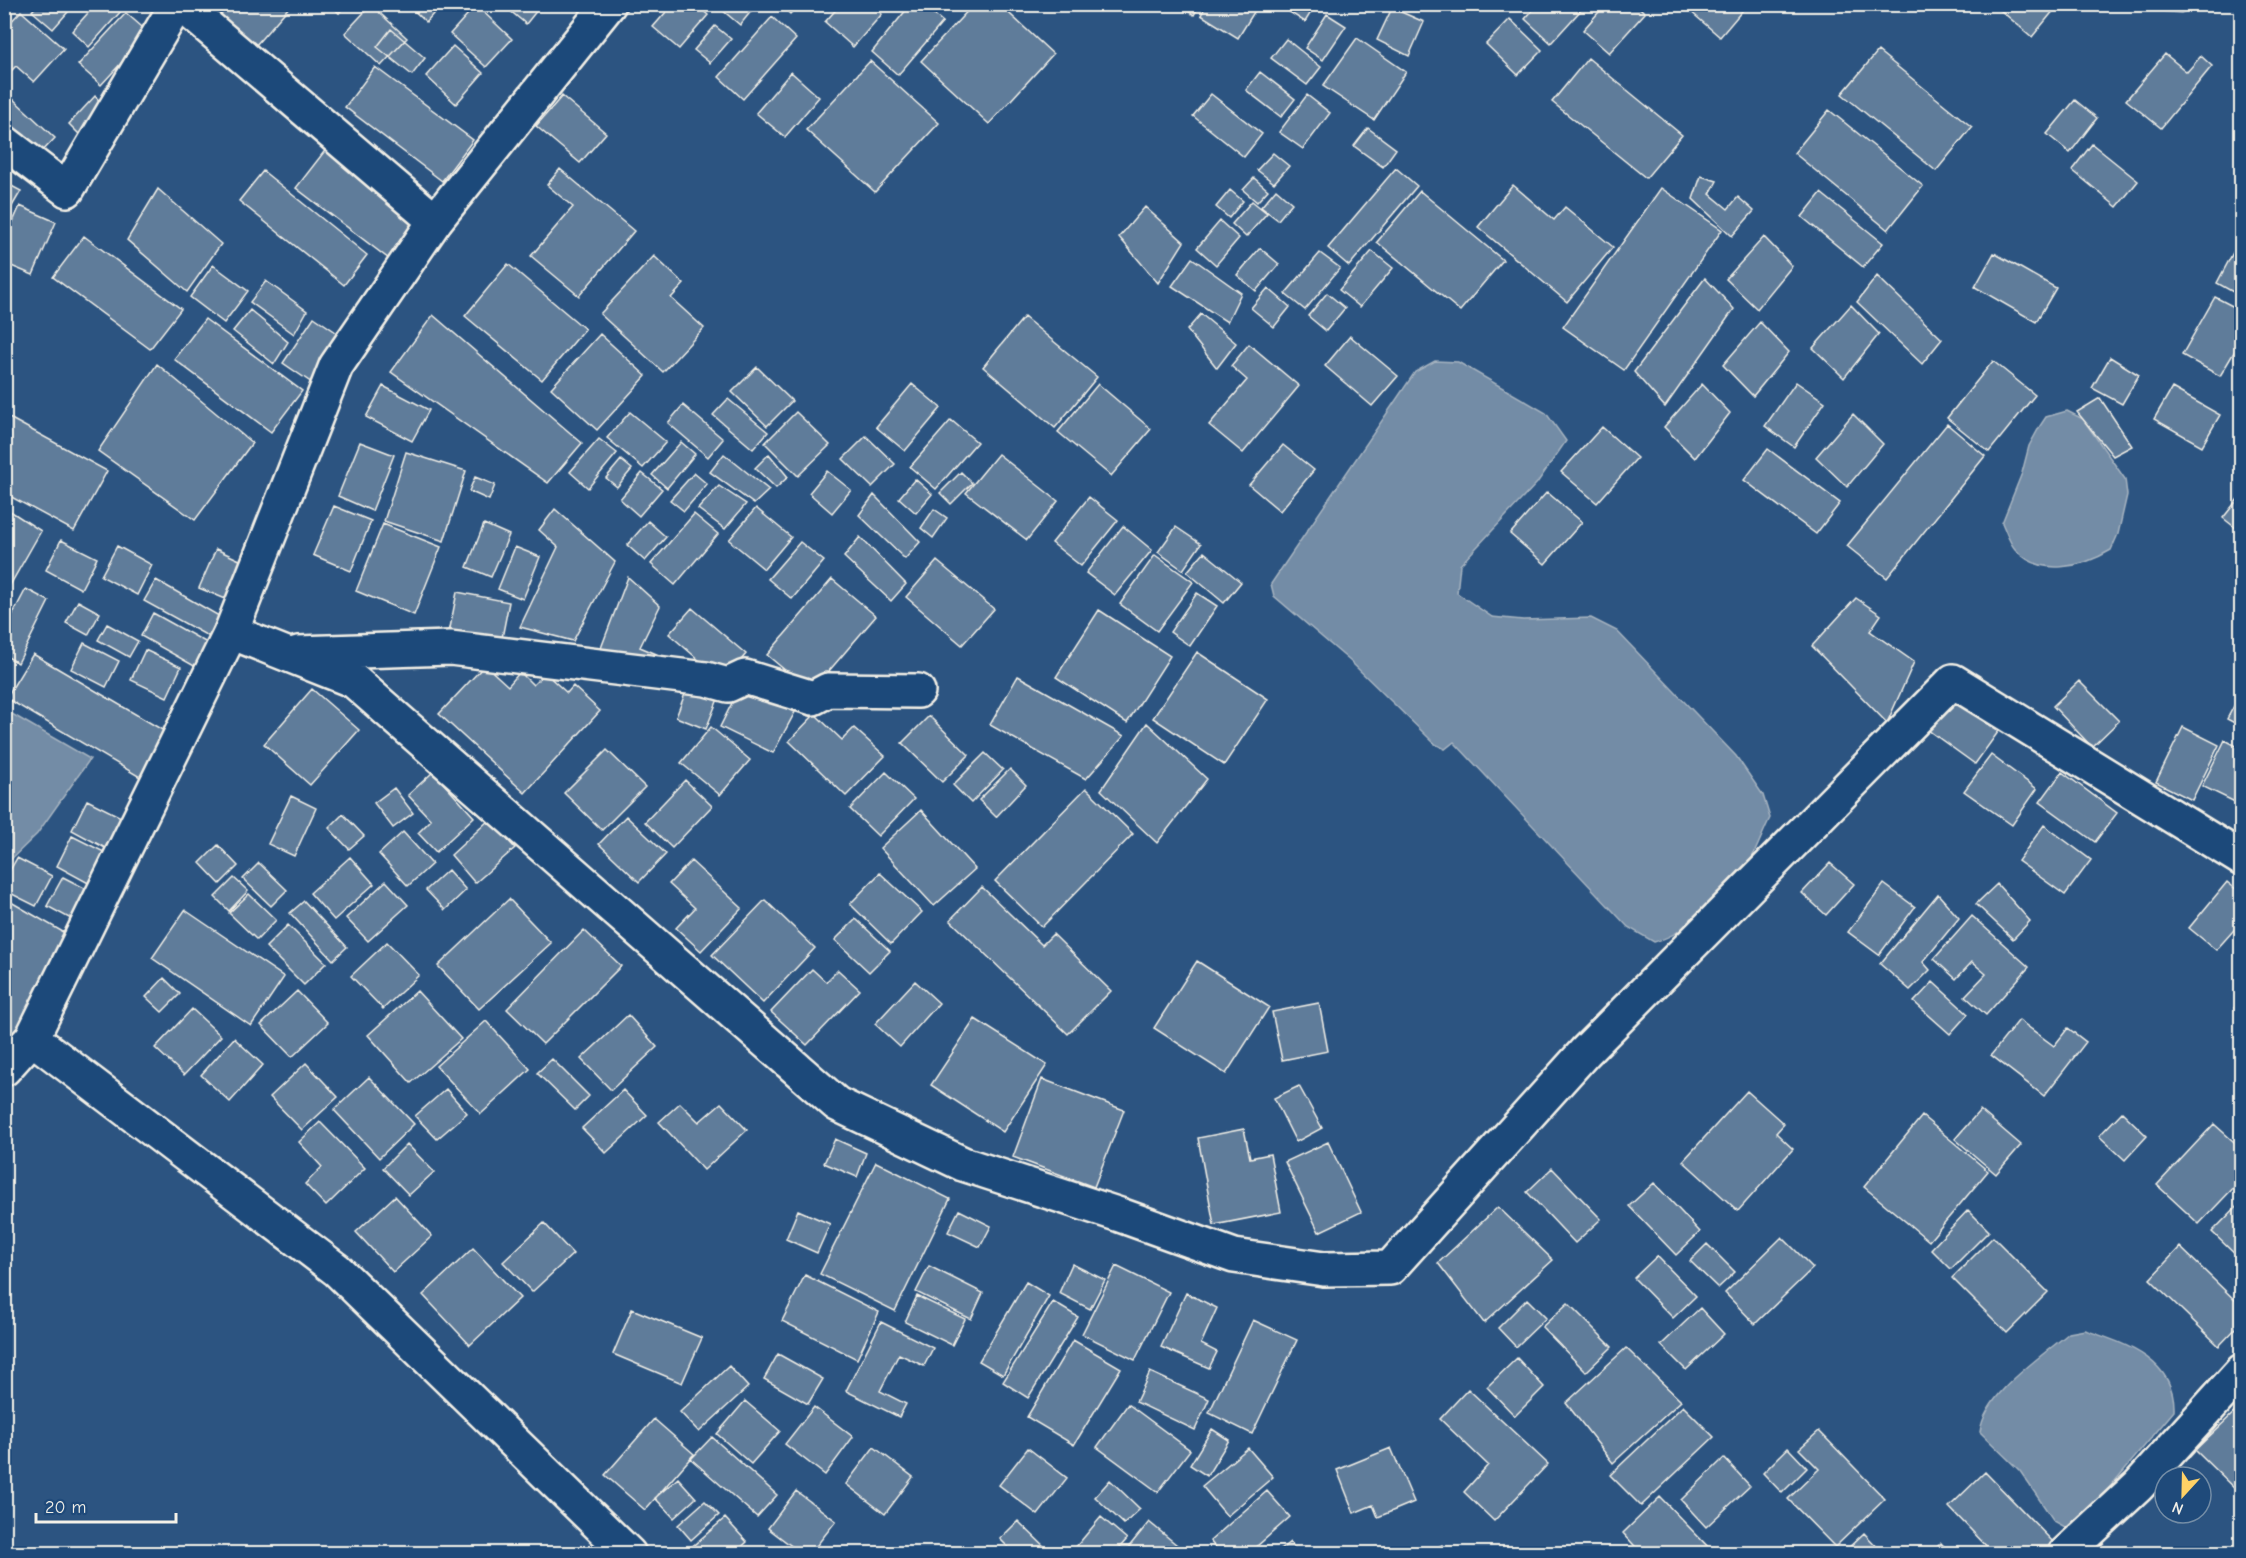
<svg xmlns="http://www.w3.org/2000/svg" width="2246" height="1558" viewBox="0 0 2246 1558" font-family="'Comic Neue',sans-serif">
  <style>
    .water { fill: #738ca6; stroke: #a7b4c0; stroke-width: 1.5 }
    .building { fill: #5e7b9a; stroke: #f4f1e8; stroke-width: 1.5 }
    .lines { fill: none; stroke-linecap: round; stroke-linejoin: round }
    .street-casing { stroke: #f4f1e8; stroke-width: 38 }
    .secondary-casing { stroke: #f4f1e8; stroke-width: 38 }
    .street { stroke: #1f4a7a; stroke-width: 33 }
    .secondary { stroke: #1f4a7a; stroke-width: 33 }
  </style>
  <rect width="100%" height="100%" fill="#2c5481"/>
  <filter id="ink" filterUnits="userSpaceOnUse"><feTurbulence type="fractalNoise" baseFrequency=".0167" numOctaves="2"/><feDisplacementMap in="SourceGraphic" scale="12" xChannelSelector="R" yChannelSelector="G"/><feConvolveMatrix kernelMatrix="1 2 1 2 8 2 1 2 1" color-interpolation-filters="sRGB"/></filter>
  <g filter="url(#ink)">
    <!-- water -->
    <path class="water" d="M2155 5H2202L2181 13 2160 11Z
      M1435 361 1458 362 1546 413 1566 441 1537 483 1460 565 1457 593 1492 617 1523 620 1591 618 1617 631 1736 756 1763 795 1770 818C1760 838 1752 863 1739 880 1722 903 1681 935 1654 942L1628 927 1454 742 1445 749 1435 744 1350 661 1274 596 1271 584 1415 372Z
      M2067 411 2083 419 2125 479 2127 495 2118 534 2111 550C2083 567 2040 578 2015 549 2009 542 2006 531 2002 523L2022 473 2029 446 2040 426 2046 417Z
      M5 710 90 759 37 834 5 865Z
      M2085 1330C2126 1344 2176 1360 2174 1411L2088 1513 2075 1527H2065L2054 1521 2020 1471 1980 1432C1985 1393 2040 1358 2069 1333Z"/>
    <!-- building -->
    <path class="building" d="M38 4H75L53 29 32 11Z
      M96 4H116L122 10 89 47 72 31Z
      M219 4H288L290 6 249 53 207 17Z
      M330 4H346L339 13Z
      M407 4H442L426 22Z
      M502 4H542L526 24Z
      M673 4H696L708 15 679 49 653 27Z
      M715 4H757L740 25Z
      M780 4H799L790 14Z
      M841 4H870L882 14 853 47 825 22Z
      M911 4H922L943 22 898 75 872 52Z
      M974 4H999L1053 54 989 124 921 61Z
      M1176 4H1200L1194 15Z
      M1207 4H1259L1238 38 1201 15Z
      M1277 4H1316L1305 22Z
      M1538 4H1574L1581 10 1551 43 1525 19Z
      M1606 4H1636L1645 13 1609 53 1583 30Z
      M1695 4H1748L1720 37 1690 11Z
      M1993 4H2059L2032 37Z
      M371 5 407 38 381 66 345 33Z
      M476 5 512 39 486 67 450 34Z
      M1392 8 1424 22 1409 56 1377 40Z
      M21 11 64 49 34 82 16 66 4 78V29Z
      M126 13 149 33 101 85 78 65Z
      M1327 14 1346 26 1323 60 1305 48Z
      M772 17 796 39 743 99 719 77Z
      M1510 19 1542 50 1518 75 1486 44Z
      M715 26 731 39 710 63 694 50Z
      M391 29 425 58 412 75 377 47Z
      M1357 38 1406 72 1374 120 1323 86Z
      M1286 39 1321 67 1307 85 1271 58Z
      M453 46 483 73 456 104 426 76Z
      M1878 51 1972 127 1936 171 1842 94Z
      M2165 54 2187 72 2201 56 2212 66 2161 128 2126 100Z
      M1588 58 1682 135 1646 178 1552 102Z
      M870 61 939 123 875 192 806 130Z
      M375 67 473 140 442 181 345 107Z
      M791 72 819 97 785 137 756 113Z
      M1260 72 1295 99 1281 117 1246 90Z
      M1211 94 1262 134 1244 157 1193 116Z
      M1307 95 1330 113 1303 149 1279 132Z
      M95 96 107 109 86 141 69 124Z
      M562 96 606 133 580 163 536 126Z
      M12 98 55 138 39 155 4 125V106Z
      M2075 100 2097 118 2070 153 2047 134Z
      M1829 110 1923 186 1888 230 1794 153Z
      M1368 128 1396 149 1383 167 1354 146Z
      M2092 144 2138 181 2117 207 2072 170Z
      M327 148 423 221 393 262 296 188Z
      M1273 153 1289 166 1274 183 1257 170Z
      M1396 168 1417 186 1349 266 1328 248Z
      M560 169 634 231 579 296 531 256 573 207 547 185Z
      M263 171 367 255 344 285 239 201Z
      M1701 176 1717 181 1710 194 1728 209 1738 197 1754 211 1732 236 1693 199Z
      M1254 178 1268 190 1257 202 1243 190Z
      M4 182 21 191 4 220Z
      M1513 185 1554 220 1565 207 1613 247 1567 302 1478 227Z
      M1661 188 1722 230 1624 370 1563 327Z
      M158 189 221 244 187 292 127 240Z
      M1276 189 1292 203 1278 220 1261 207Z
      M1230 190 1243 201 1229 218 1216 207Z
      M1420 191 1503 260 1460 311 1377 242Z
      M1821 193 1883 243 1863 267 1802 217Z
      M1252 201 1267 213 1246 237 1232 224Z
      M20 206 56 222 33 275 4 263V242Z
      M1145 207 1184 242 1158 283 1119 237Z
      M1220 221 1239 238 1216 265 1197 248Z
      M84 236 181 309 150 349 53 277Z
      M1764 237 1792 266 1757 309 1726 279Z
      M2236 247 2242 250V297L2217 283Z
      M1260 248 1279 264 1256 291 1237 275Z
      M1372 251 1393 268 1360 307 1339 290Z
      M1320 253 1340 268 1305 310 1285 294Z
      M1994 253 2056 288 2036 322 1975 287Z
      M654 256 684 284 671 298 704 328 663 372 600 314Z
      M1192 258 1241 293 1227 322 1172 286Z
      M508 264 585 329 542 380 465 316Z
      M213 265 248 291 224 323 190 297Z
      M1877 276 1942 339 1922 364 1857 302Z
      M1705 278 1734 309 1665 407 1634 372Z
      M266 281 307 311 294 334 250 302Z
      M1268 288 1290 307 1274 327 1251 308Z
      M1327 293 1345 308 1326 331 1308 316Z
      M2215 297 2242 311V339L2220 376 2182 355Z
      M1851 305 1879 334 1844 378 1813 348Z
      M250 310 288 342 274 364 233 331Z
      M1201 314 1236 343 1217 368 1187 330Z
      M433 315 582 443 548 483 391 372Z
      M314 317 346 339 315 385 283 363Z
      M1024 317 1097 377 1055 428 983 367Z
      M205 319 302 391 271 432 174 359Z
      M1760 322 1789 352 1753 396 1723 365Z
      M600 334 646 376 597 430 551 388Z
      M1350 336 1398 376 1372 406 1325 366Z
      M1249 344 1299 386 1243 453 1209 425 1247 380 1231 366Z
      M2110 357 2139 375 2122 404 2092 388Z
      M1993 361 2035 395 1989 452 1947 418Z
      M157 364 252 443 195 520 98 451Z
      M757 367 792 401 767 426 732 392Z
      M1796 382 1825 402 1794 447 1765 426Z
      M912 384 941 408 905 451 876 427Z
      M1098 384 1151 429 1111 476 1058 432Z
      M1702 384 1730 413 1695 458 1664 427Z
      M383 386 429 410 412 441 366 417Z
      M2172 388 2220 415 2202 446 2154 419Z
      M2100 398 2132 446 2113 456 2077 412Z
      M728 399 768 432 753 449 713 415Z
      M683 405 723 439 708 457 668 423Z
      M630 412 666 442 643 468 607 438Z
      M796 412 830 445 798 476 765 443Z
      M1853 414 1883 444 1847 487 1816 457Z
      M4 415 107 471 74 531 4 493Z
      M951 420 977 442 936 489 910 467Z
      M1947 424 1985 456 1887 578 1847 546Z
      M1602 427 1637 458 1597 503 1561 472Z
      M866 436 895 464 872 487 843 459Z
      M599 439 617 453 588 488 570 472Z
      M360 442 394 455 372 511 338 496Z
      M681 442 695 454 667 488 652 475Z
      M1283 445 1314 470 1280 511 1249 485Z
      M1768 449 1840 503 1816 534 1744 480Z
      M406 452 466 471 444 541 384 521Z
      M724 454 769 490 754 504 710 472Z
      M769 454 788 477 776 488 755 468Z
      M998 454 1058 501 1027 540 966 493Z
      M621 460 632 469 617 487 606 478Z
      M827 471 851 490 832 513 809 493Z
      M961 472 972 483 951 504 940 493Z
      M642 473 662 489 639 516 620 499Z
      M694 473 707 484 684 511 670 500Z
      M475 477 495 485 489 500 469 491Z
      M915 479 932 494 916 513 899 498Z
      M719 486 746 504 725 529 698 509Z
      M1547 492 1582 522 1545 564 1510 534Z
      M2242 494V533L2223 518Z
      M874 495 920 542 905 559 859 515Z
      M1089 497 1118 520 1081 566 1052 543Z
      M334 506 371 521 351 571 313 555Z
      M4 507 41 531 9 587 4 585Z
      M756 508 791 537 764 569 729 540Z
      M555 509 615 562 573 641 520 627 558 547 539 530Z
      M934 509 947 518 933 538 921 528Z
      M694 514 718 534 675 585 651 564Z
      M648 521 666 537 645 561 627 545Z
      M383 524 441 547 414 615 356 591Z
      M484 524 509 535 491 577 467 567Z
      M1123 526 1152 550 1115 595 1086 573Z
      M1176 527 1201 544 1183 570 1158 552Z
      M860 537 906 584 891 601 844 557Z
      M61 540 97 558 81 589 46 570Z
      M800 542 824 561 792 599 768 579Z
      M117 546 152 565 137 595 101 576Z
      M515 547 540 557 523 599 498 589Z
      M216 549 244 562 228 600 199 588Z
      M1204 552 1241 582 1224 603 1187 572Z
      M1155 555 1193 582 1157 631 1120 604Z
      M937 561 994 609 962 645 906 597Z
      M628 577 660 606 640 647 666 658 598 656Z
      M832 579 876 616 811 692 767 655Z
      M156 580 226 620 215 640 144 601Z
      M26 589 49 601 18 663 4 655V631Z
      M457 592 509 602 501 643 449 633Z
      M1197 593 1217 606 1190 646 1170 632Z
      M1856 598 1881 615 1870 631 1914 662 1887 723 1812 646Z
      M78 601 100 613 88 635 66 623Z
      M692 608 746 654 723 681 669 634Z
      M1099 610 1170 656 1127 723 1056 677Z
      M153 613 209 644 196 667 141 636Z
      M107 624 138 641 129 657 98 640Z
      M84 643 119 661 106 687 71 669Z
      M145 650 181 667 167 697 131 680Z
      M1197 652 1268 699 1224 765 1153 718Z
      M33 654 171 735 145 780 6 698Z
      M485 665 508 686 520 672 533 685 545 673 567 693 573 686 600 711 525 793 439 714Z
      M1018 676 1124 736 1086 779 990 725Z
      M690 681 720 694 706 729 676 717Z
      M2079 681 2119 721 2092 747 2053 706Z
      M741 685 795 712 773 753 720 727Z
      M312 689 359 730 310 785 264 744Z
      M2242 691V727L2227 719Z
      M1954 694 2001 728 1975 764 1928 730Z
      M815 714 842 740 854 728 885 756 846 796 789 741Z
      M929 716 969 755 942 782 902 743Z
      M1147 723 1207 779 1157 843 1101 790Z
      M711 727 750 760 720 795 681 763Z
      M2183 727 2219 745 2192 800 2156 782Z
      M2225 740 2242 749V799L2239 804 2202 786Z
      M607 750 645 787 602 830 564 793Z
      M985 753 1003 770 971 803 953 785Z
      M1991 755 2037 789 2012 825 1964 791Z
      M1010 769 1026 785 996 817 979 800Z
      M433 772 474 817 436 852 418 833 431 820 408 795Z
      M886 772 914 799 878 836 850 809Z
      M2062 772 2117 813 2095 842 2040 802Z
      M685 780 712 806 672 848 645 822Z
      M394 788 413 813 393 828 374 803Z
      M1086 788 1133 834 1042 927 995 881Z
      M291 796 316 808 294 856 268 844Z
      M87 800 123 818 107 849 72 830Z
      M921 810 975 869 934 906 880 848Z
      M343 814 364 836 349 849 329 828Z
      M626 816 666 854 639 882 599 844Z
      M489 820 515 848 475 883 451 855Z
      M2044 825 2091 860 2065 895 2018 861Z
      M403 832 432 864 408 886 379 854Z
      M72 836 108 854 92 885 57 866Z
      M218 845 238 866 220 884 200 863Z
      M350 857 374 884 334 920 310 893Z
      M17 858 52 876 36 906 4 890V881Z
      M691 861 742 908 701 951 676 928 695 908 669 884Z
      M259 863 287 890 271 906 243 879Z
      M1830 863 1854 884 1826 915 1802 893Z
      M448 870 466 890 445 910 426 890Z
      M880 873 922 912 891 944 850 904Z
      M63 877 98 895 82 925 47 906Z
      M234 878 248 891 229 911 215 897Z
      M386 881 408 905 368 941 346 918Z
      M2227 882 2242 894V921L2216 950 2189 928Z
      M1884 884 1915 907 1879 955 1848 932Z
      M1997 884 2030 921 2013 939 1976 904Z
      M982 887 1042 945 1053 934 1111 991 1068 1034 950 920Z
      M249 894 276 920 257 940 229 913Z
      M1938 894 1959 918 1923 962 1930 970 1910 990 1880 964Z
      M4 898 70 936 8 1045 4 1043Z
      M509 899 551 943 479 1009 438 966Z
      M765 900 815 948 763 1003 712 955Z
      M304 901 347 947 333 960 290 913Z
      M185 910 284 977 251 1026 152 958Z
      M1972 916 2029 967 1986 1015 1965 996 1986 974 1972 962 1956 979 1934 959Z
      M856 919 890 951 869 972 835 940Z
      M288 925 326 963 304 985 266 947Z
      M584 930 621 966 543 1044 507 1009Z
      M387 942 419 975 383 1009 351 976Z
      M1197 961 1269 1007 1226 1074 1154 1028Z
      M812 969 826 982 838 970 860 990 807 1045 771 1012Z
      M164 978 180 994 162 1012 146 997Z
      M915 981 939 1003 900 1047 875 1024Z
      M1933 982 1968 1014 1950 1034 1914 1002Z
      M297 991 328 1023 292 1057 261 1025Z
      M417 991 461 1039 411 1083 368 1035Z
      M2242 998V1014L2234 1008Z
      M1319 1003 1328 1051 1282 1060 1272 1012Z
      M192 1009 221 1036 184 1075 155 1048Z
      M628 1015 657 1047 611 1090 581 1059Z
      M975 1019 1047 1065 1003 1132 931 1085Z
      M2019 1020 2054 1046 2068 1028 2086 1042 2044 1096 1991 1055Z
      M486 1021 530 1069 481 1114 436 1066Z
      M234 1038 263 1065 230 1102 201 1075Z
      M552 1059 589 1096 575 1110 537 1073Z
      M306 1063 338 1097 302 1130 270 1097Z
      M369 1077 414 1124 379 1158 334 1110Z
      M1042 1079 1124 1110 1094 1187 1013 1157Z
      M1299 1086 1322 1128 1296 1142 1274 1098Z
      M446 1089 467 1113 437 1139 415 1116Z
      M623 1090 647 1115 606 1153 582 1128Z
      M1747 1091 1784 1124 1776 1133 1793 1149 1738 1211 1683 1161Z
      M680 1103 699 1122 721 1103 747 1130 704 1170 659 1122Z
      M1980 1110 2021 1145 1996 1174 1955 1139Z
      M2122 1112 2147 1136 2125 1160 2099 1136Z
      M1922 1116 1988 1171 1929 1241 1864 1187Z
      M320 1122 365 1168 326 1206 305 1184 322 1167 299 1142Z
      M2214 1124 2242 1149V1179L2199 1224 2157 1185Z
      M1244 1129 1250 1158 1270 1154 1281 1212 1214 1225 1198 1138Z
      M835 1139 866 1153 857 1177 824 1163Z
      M1328 1142 1361 1212 1319 1232 1285 1162Z
      M407 1144 434 1172 409 1195 383 1168Z
      M876 1162 950 1199 895 1311 820 1274Z
      M1552 1168 1601 1219 1575 1243 1527 1192Z
      M1654 1183 1700 1232 1676 1255 1629 1206Z
      M395 1196 432 1236 393 1272 356 1232Z
      M2242 1201V1261L2212 1232Z
      M1498 1207 1553 1260 1484 1323 1438 1263Z
      M798 1210 830 1224 817 1253 786 1239Z
      M959 1210 991 1226 980 1247 948 1232Z
      M1968 1210 1989 1231 1951 1269 1931 1249Z
      M544 1223 573 1254 532 1292 503 1262Z
      M1782 1237 1813 1268 1755 1324 1725 1293Z
      M1993 1237 2048 1292 2007 1333 1952 1278Z
      M1707 1244 1735 1272 1718 1288 1690 1261Z
      M2180 1247 2242 1307V1322L2219 1346 2150 1279Z
      M473 1248 520 1298 470 1345 423 1295Z
      M1657 1256 1696 1296 1673 1318 1634 1278Z
      M1072 1264 1105 1280 1090 1309 1059 1293Z
      M929 1266 983 1293 971 1319 916 1292Z
      M1116 1266 1169 1292 1135 1360 1082 1334Z
      M805 1275 879 1312 857 1359 782 1321Z
      M1026 1282 1049 1296 1003 1375 979 1361Z
      M1186 1293 1217 1308 1201 1344 1217 1352 1209 1368 1161 1347Z
      M917 1296 965 1319 952 1345 905 1322Z
      M1527 1299 1546 1318 1516 1347 1498 1328Z
      M1053 1302 1078 1317 1028 1398 1003 1382Z
      M1568 1303 1612 1347 1586 1372 1542 1327Z
      M1700 1308 1724 1334 1686 1370 1661 1345Z
      M632 1309 702 1338 682 1383 613 1354Z
      M1253 1320 1297 1340 1252 1434 1209 1413Z
      M881 1322 933 1348 924 1366 899 1354 880 1391 906 1404 899 1417 846 1391Z
      M1073 1340 1121 1368 1074 1445 1027 1417Z
      M1626 1348 1681 1401 1613 1463 1566 1403Z
      M778 1354 823 1379 808 1404 764 1379Z
      M1517 1358 1544 1387 1515 1416 1487 1387Z
      M729 1366 748 1387 699 1432 680 1412Z
      M1150 1372 1209 1399 1195 1430 1136 1402Z
      M1468 1389 1548 1464 1494 1521 1464 1492 1488 1465 1440 1419Z
      M745 1401 780 1431 751 1464 717 1434Z
      M1128 1404 1190 1450 1158 1492 1097 1447Z
      M2242 1405V1496L2195 1450Z
      M1683 1406 1714 1437 1641 1506 1610 1475Z
      M814 1407 853 1437 825 1475 785 1444Z
      M654 1419 694 1454 645 1510 605 1475Z
      M1212 1429 1229 1440 1207 1476 1190 1465Z
      M1819 1431 1885 1499 1835 1547 1788 1499 1819 1469 1799 1449Z
      M712 1437 777 1495 757 1517 691 1459Z
      M874 1447 913 1477 885 1514 846 1484Z
      M1028 1448 1067 1478 1038 1515 999 1485Z
      M1248 1448 1273 1477 1227 1516 1202 1486Z
      M1391 1448 1414 1502 1378 1517 1373 1505 1354 1513 1337 1470Z
      M1788 1448 1807 1468 1782 1493 1763 1473Z
      M1724 1458 1750 1486 1706 1527 1681 1500Z
      M1985 1472 2057 1546 2050 1554H1994L1949 1507Z
      M678 1478 696 1498 674 1518 655 1498Z
      M1110 1480 1140 1509 1124 1524 1095 1497Z
      M796 1491 836 1521 810 1554H802L768 1528Z
      M1267 1491 1290 1517 1248 1554H1221L1210 1541Z
      M1660 1497 1713 1552 1712 1554H1642L1623 1533Z
      M705 1501 719 1515 691 1540 678 1525Z
      M1101 1517 1127 1539 1114 1554H1070Z
      M725 1518 747 1542 734 1554H689L687 1551Z
      M1018 1521 1052 1554H1015L1000 1539Z
      M1149 1522 1182 1549 1178 1554H1123Z
      M1864 1533 1884 1554H1842Z
      M1290 1542 1299 1554H1275Z
      M1941 1543 1951 1554H1930Z
      M1442 1545 1446 1554H1424Z"/>
    <g class="lines">
      <!-- street casing -->
      <g class="street-casing">
        <path id="street" d="M181 4 435 221
          M4 142 67 190 177 4
          M231 632 354 681 837 1104 963 1164 1120 1215 1234 1256 1324 1269 1390 1268 1585 1052 1953 681 2242 859
          M298 653 450 648 706 679 728 685 745 677 813 698 828 690 918 691
          M32 1038 337 1270 629 1554
          M2065 1554 2138 1486 2242 1371"/>
      </g>
      <!-- secondary casing -->
      <g class="secondary-casing">
        <path id="secondary" d="M4 1069 32 1038 231 632 336 366 435 221 609 4"/>
      </g>
      <!-- street -->
      <use href="#street" class="street"/>
      <!-- secondary -->
      <use href="#secondary" class="secondary"/>
    </g>
  </g>
  <!-- margin -->
  <rect width="2246" height="1558" fill="none" stroke="#1f4a7a" stroke-width="24"/>
  <rect x="12" y="12" width="2222" height="1534" fill="none" stroke="#f4f1e8" stroke-width="2" filter="url(#ink)"/>
  <!-- north arrow -->
  <g transform="translate(2183 1495) rotate(202)"><circle r="28" fill="#1f4a7a" stroke="#748da6" stroke-width="1.5"/>
  <path d="M0-4.5L10 22L0 15L-10 22Z" fill="#ffd166"/>
  <text y="-9" font-size="16" font-weight="bold" text-anchor="middle" fill="#f4f1e8">N</text>
  </g>
  <!-- scale -->
  <path d="M36 1513v9h140v-9" fill="none" stroke="#f4f1e8" stroke-width="3"/>
  <text x="45" y="1513" font-size="18" fill="#f4f1e8" stroke="#1f4a7a" stroke-width="4.5" paint-order="stroke">20 m</text>
</svg>
